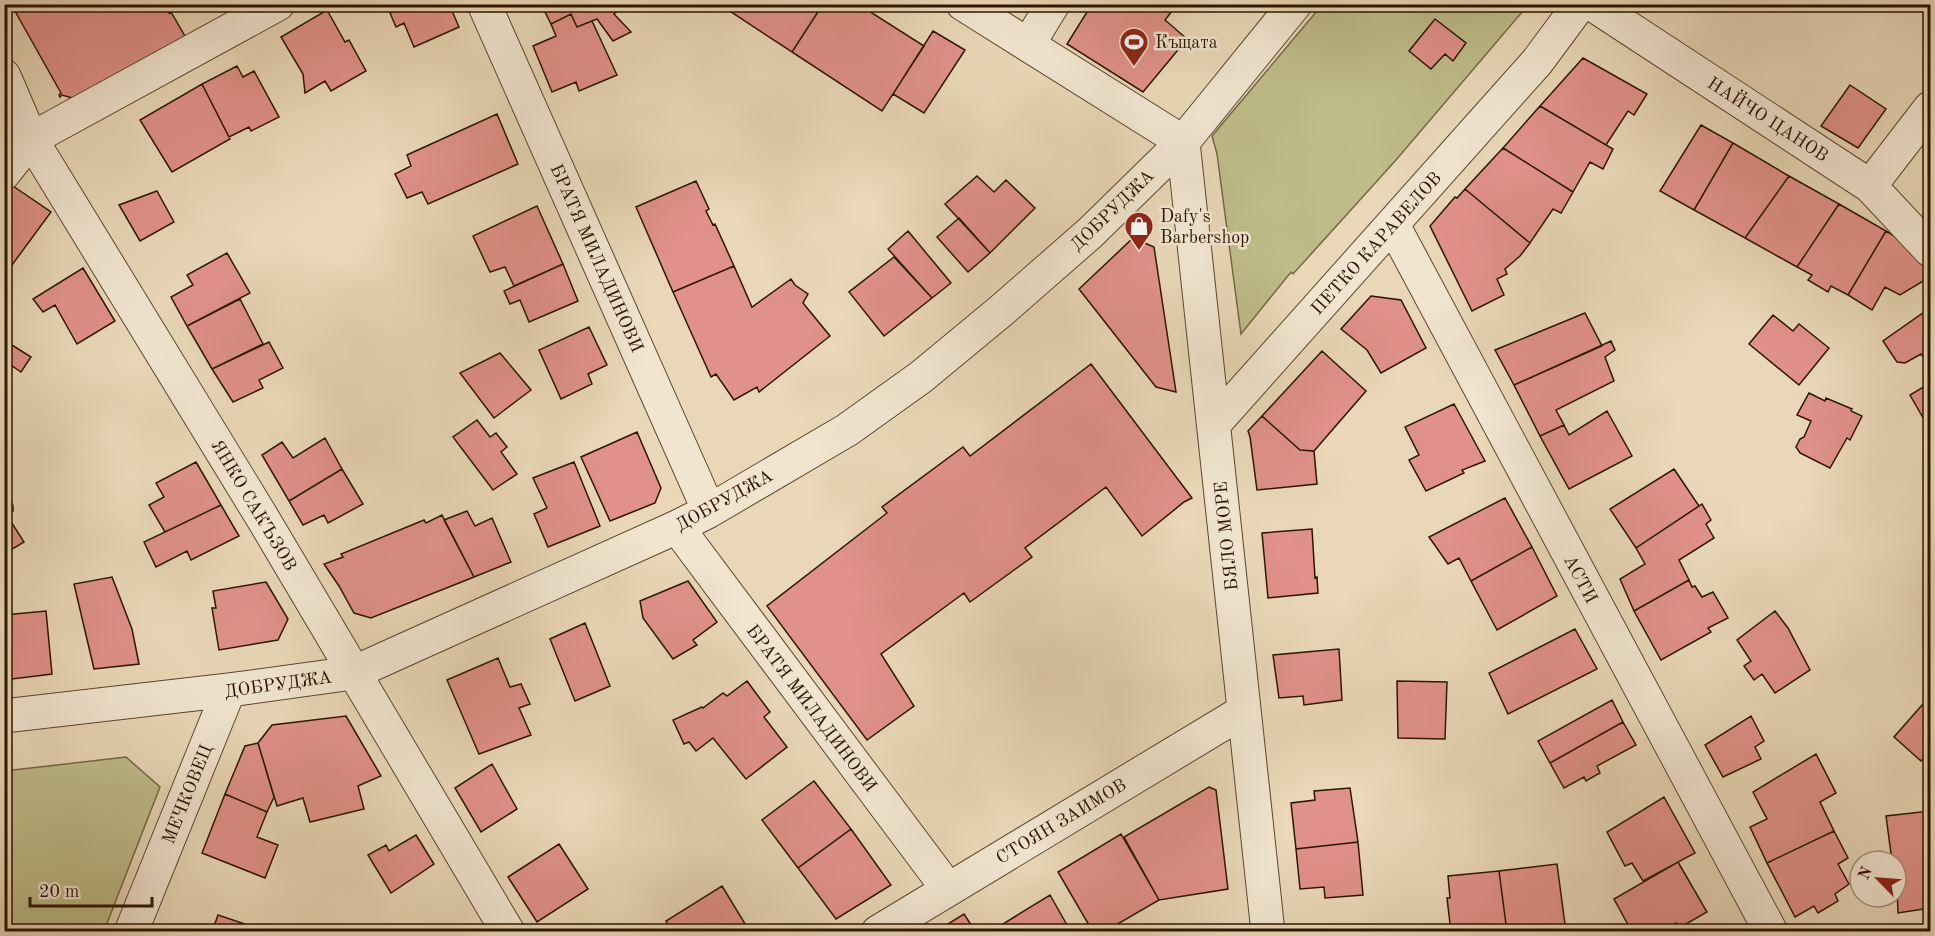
<svg xmlns="http://www.w3.org/2000/svg" width="1935" height="936" viewBox="0 0 1935 936" font-family="'Old Standard TT',serif">
  <style>
    .green { fill: #bebc89; stroke: #766844; stroke-width: 1.5 }
    .building { fill: #e09189; stroke: #2d1500; stroke-width: 1.5 }
    .lines { fill: none; stroke-linecap: round; stroke-linejoin: round }
    .minor-casing { stroke: #5c462e; stroke-width: 35 }
    .minor { stroke: #f1e5d0; stroke-width: 33 }
    .labels { text-anchor: middle; stroke-width: 5; stroke-linejoin: round; paint-order: stroke }
    .poi-label { font-size: 18px; fill: #2d1500; stroke: #f1e5d0; text-anchor: start }
    .street-label { font-size: 18px; fill: #2d1500; stroke: #f1e5d0 }
  </style>
  <rect width="100%" height="100%" fill="#e9d7b7"/>
  <filter id="stains"><feTurbulence type="fractalNoise" baseFrequency=".00333" numOctaves="4"/><feColorMatrix values="0 0 0 0 .2 0 0 0 0 .09 0 0 0 0 .02 0 0 0 .5 -.17"/></filter>
  <radialGradient id="worn" r=".72"><stop offset=".6" stop-color="#630" stop-opacity="0"/><stop offset="1" stop-color="#630" stop-opacity=".3"/></radialGradient>
  <!-- green -->
  <path class="green" d="M1322 5H1528L1396 160 1293 274 1291 272 1241 334 1217 154 1212 136Z
    M126 757 160 787 104 931H5V771Z"/>
  <!-- building -->
  <path class="building" d="M11 4H115L116 7 120 4H165L169 13 171 12 186 38 76 99 62 95 60 97 59 95 61 93Z
    M395 4H449L459 27 414 47 404 23 396 27 390 13 397 10Z
    M541 4H624L614 14 631 32 613 41 597 19 577 27 571 14 551 24Z
    M719 4H823L792 52Z
    M823 4H858L924 46 882 111 792 52Z
    M1092 4H1164L1172 11 1165 20 1187 39 1143 92 1067 44Z
    M327 10 345 42 349 40 366 71 331 91 325 81 305 93 303 74 281 37Z
    M571 14 577 27 592 21 617 75 579 91 576 82 552 92 533 46 556 36 551 24Z
    M1435 19 1466 43 1453 61 1445 54 1431 69 1409 51Z
    M933 31 965 50 924 113 893 94Z
    M1583 58 1647 94 1634 115 1628 111 1606 145 1540 106Z
    M237 66 243 77 254 71 279 117 251 131 249 127 229 137 202 84Z
    M202 84 230 139 172 172 140 120Z
    M1850 85 1886 109 1858 148 1821 126Z
    M1540 106 1613 149 1603 169 1590 162 1573 192 1503 148Z
    M497 114 518 164 428 204 422 192 407 198 395 174 411 166 407 155Z
    M1701 125 1733 143 1694 210 1660 191Z
    M1733 143 1789 176 1745 238 1694 210Z
    M1503 148 1573 192 1561 213 1553 209 1530 243 1465 189Z
    M977 176 994 192 1006 180 1035 208 990 253 945 204Z
    M1789 176 1839 204 1797 267 1745 238Z
    M696 181 709 209 706 211 713 225 715 224 734 266 673 292 636 207Z
    M10 184 51 212 12 265 4 260V192Z
    M1465 189 1530 243 1520 256 1505 269 1507 274 1497 279 1504 295 1472 311 1430 226 1455 197 1457 198Z
    M157 191 174 222 140 241 119 205Z
    M1839 204 1886 231 1848 295 1831 286 1828 292 1808 280 1812 275 1797 267Z
    M537 206 563 264 514 286 505 267 490 272 473 236Z
    M959 218 990 253 968 272 937 237Z
    M908 231 951 283 932 298 888 249Z
    M1886 231 1911 246 1930 277 1900 295 1885 287 1872 310 1848 295Z
    M1133 238 1154 247 1176 392 1156 387 1079 289Z
    M227 253 250 293 187 326 171 297 193 285 187 275Z
    M894 257 932 298 884 336 849 292Z
    M563 264 578 301 529 322 520 300 510 304 504 291Z
    M734 266 752 307 791 279 795 285 808 294 803 303 830 336 759 392 757 387 734 400 716 374 711 377 673 292Z
    M83 268 115 321 77 344 55 305 43 312 33 299Z
    M1371 296 1401 300 1426 348 1381 373 1367 350 1341 329Z
    M240 299 263 344 212 369 187 326Z
    M1930 308V355L1924 358 1921 354 1905 363 1897 362 1883 341Z
    M1585 313 1602 346 1514 385 1495 350Z
    M1773 315 1793 331 1799 324 1829 348 1799 385 1749 344Z
    M589 327 607 365 588 374 592 384 561 399 539 350Z
    M4 340 31 357 21 372 12 366 4 376Z
    M1611 341 1615 350 1605 357 1614 381 1556 410 1564 425 1540 436 1514 385Z
    M269 342 283 368 259 380 263 388 233 402 212 369Z
    M1322 351 1366 391 1314 451 1300 450 1262 416Z
    M500 353 531 390 494 418 460 373Z
    M1091 364 1192 498 1184 502 1142 536 1106 487 1025 548 1032 557 970 602 964 593 881 654 914 706 867 740 767 606 887 513 882 507 963 447 970 456Z
    M1930 383V430L1910 395Z
    M1809 393 1825 401 1826 398 1852 409 1851 411 1862 416 1850 440 1847 438 1830 468 1800 453 1796 447 1800 439 1804 437 1811 421 1797 415Z
    M1454 404 1485 461 1462 470 1464 473 1426 491 1409 460 1419 455 1405 427Z
    M1607 411 1632 456 1569 489 1540 436 1564 425 1569 435Z
    M1262 416 1300 450 1314 451 1317 484 1257 490 1250 437 1248 431Z
    M477 420 490 437 496 433 507 447 501 452 517 474 493 490 453 437Z
    M637 432 661 488 655 503 610 521 581 457Z
    M325 438 342 469 289 501 262 455 282 442 293 458Z
    M196 462 221 505 165 532 149 505 164 497 156 483Z
    M574 462 600 526 548 547 534 514 547 508 533 478Z
    M342 469 363 504 328 523 324 515 303 525 289 501Z
    M1674 469 1699 506 1636 548 1610 509Z
    M4 496 11 501 13 506V511L8 517 24 542 4 554Z
    M1505 498 1532 547 1471 581 1459 558 1448 564 1429 537Z
    M1702 504 1711 520 1706 524 1714 538 1679 560 1689 580 1634 611 1620 579 1645 564 1636 548Z
    M221 505 239 536 191 560 187 551 156 567 144 542Z
    M467 511 475 526 492 518 511 562 474 577 444 520Z
    M442 515 474 577 371 618 354 613 339 586 324 564 343 557 341 554 424 520 426 523Z
    M1312 529 1315 578 1317 577 1318 593 1268 598 1262 533Z
    M1532 547 1557 596 1497 630 1471 581Z
    M112 577 132 629 139 664 94 669 74 584Z
    M1689 580 1692 587 1695 586 1702 597 1713 592 1728 618 1708 628 1711 632 1661 660 1634 611Z
    M688 581 717 622 693 640 697 645 673 659 643 618 640 601Z
    M266 582 288 619 278 640 219 650 212 608H216L213 591Z
    M46 611 52 674 4 680V615Z
    M1775 611 1788 628 1810 670 1775 693 1762 674 1754 680 1744 666 1751 661 1737 640Z
    M585 623 610 686 575 701 550 639Z
    M1575 629 1597 669 1508 714 1489 673Z
    M1339 649 1342 700 1304 705 1303 696 1279 698 1273 655Z
    M498 658 510 687 521 684 530 704 519 708 531 735 479 754 447 680Z
    M747 681 770 712 764 717 787 747 746 779 713 738 696 751 689 742 684 744 673 720 702 707 703 708 723 693 727 696Z
    M1397 681 1447 682 1445 739 1398 738Z
    M1930 696V752L1921 761 1894 737Z
    M1612 700 1623 722 1550 763 1538 741Z
    M346 716 381 776 358 786 364 809 310 822 303 798 277 806 258 743 272 725Z
    M1751 716 1764 741 1755 747 1761 759 1723 777 1705 745Z
    M1623 722 1636 745 1597 766 1600 773 1586 781 1584 777 1564 788 1550 763Z
    M258 743 274 797 267 812 225 794 245 746Z
    M1816 754 1836 793 1820 802 1834 831 1767 863 1750 827 1767 819 1753 792Z
    M492 764 517 809 481 832 455 788Z
    M814 781 851 829 798 868 762 820Z
    M1209 787 1216 790 1228 889 1159 900 1124 837Z
    M1350 788 1358 842 1296 849 1291 803 1315 800 1314 791Z
    M225 794 267 812 257 837 278 845 265 878 202 853Z
    M1664 797 1695 853 1643 881 1632 863 1625 866 1607 832Z
    M1930 811V908L1898 913 1896 861H1892L1886 816Z
    M851 829 891 885 836 919 798 868Z
    M1834 831 1848 858 1838 864 1849 884 1835 894 1838 901 1818 913 1814 906 1795 917 1767 863Z
    M1121 834 1159 900 1104 932H1093L1058 872Z
    M416 835 434 864 391 893 368 855 386 845 389 851Z
    M1358 842 1363 895 1325 898 1324 887 1300 889 1296 849Z
    M559 844 588 889 537 922 508 877Z
    M1678 862 1707 912 1679 928 1676 923 1661 932H1659L1655 925 1643 932H1632L1614 899Z
    M1557 864 1566 932H1507L1499 871Z
    M1499 871 1507 932H1451L1447 898H1450L1448 876Z
    M722 886 750 932H672L666 921Z
    M1050 895 1071 932H1007L1003 924Z
    M964 914 975 931 984 926 987 932H935Z
    M218 915 257 928 256 932H212Z"/>
  <g class="lines">
    <!-- minor casing -->
    <g class="minor-casing">
      <path id="minor" d="M484 4 709 511
        M963 4 1183 142
        M1592 4 1870 186 1930 250
        M1028 45 1053 4
        M4 76 31 139 265 522 508 932
        M1183 142 1268 932
        M4 173 31 139 278 4
        M1870 186 1930 108
        M1393 225 1771 932
        M1214 424 1537 62 1580 4
        M677 527 948 889
        M4 716 229 690 353 673 677 527 709 511 847 430 921 377 1002 310 1090 233 1183 142 1295 4
        M131 932 229 690
        M878 932 1244 711"/>
    </g>
    <!-- minor -->
    <use href="#minor" class="minor"/>
  </g>
  <!-- icons -->
  <defs>
    <g id="stadium-pin" transform="scale(1.5)"><path d="M0 17L-7.5 6A9.5 9.5 0 1 1 7.5 6Z" fill="#8f2418" stroke="#f1e5d0"/><path d="M0-5a6.5 5 0 1 0 0 10a6.5 5 0 1 0 0-10ZM-3.5-1.8h7v3.6h-7Z" fill="#fff"/></g>
    <g id="shop-pin" transform="scale(1.5)"><path d="M0 17L-7.5 6A9.5 9.5 0 1 1 7.5 6Z" fill="#8f2418" stroke="#f1e5d0"/><path d="M-5-2.5h2.3a2.7 3.5 0 0 1 5.4 0H5L5.5 6h-11ZM-1.5-2.5h3a1.5 2.3 0 0 0-3 0Z" fill="#fff"/></g>
  </defs>
  <g fill-rule="evenodd">
    <use href="#stadium-pin" x="1134" y="42"/>
    <use href="#shop-pin" x="1139" y="226"/>
  </g>
  <g class="labels">
    <!-- poi labels -->
    <g class="poi-label">
      <text x="1155" y="48">Къщата</text>
      <text x="1160" y="222">Dafy's<tspan x="1160" dy="21">Barbershop</tspan></text>
    </g>
    <!-- street labels -->
    <g class="street-label">
      <text transform="translate(1768 119) rotate(33)" y="6">НАЙЧО ЦАНОВ</text>
      <text transform="translate(1112 210) rotate(-44)" y="6">ДОБРУДЖА</text>
      <text transform="translate(1376 243) rotate(-48)" y="6">ПЕТКО КАРАВЕЛОВ</text>
      <text transform="translate(597 258) rotate(66)" y="6">БРАТЯ МИЛАДИНОВИ</text>
      <text transform="translate(724 500) rotate(-29)" y="6">ДОБРУДЖА</text>
      <text transform="translate(254 505) rotate(59)" y="6">ЯНКО САКЪЗОВ</text>
      <text transform="translate(1226 536) rotate(-96)" y="6">БЯЛО МОРЕ</text>
      <text transform="translate(1581 579) rotate(62)" y="6">АСТИ</text>
      <text transform="translate(278 684) rotate(-8)" y="6">ДОБРУДЖА</text>
      <text transform="translate(812 708) rotate(53)" y="6">БРАТЯ МИЛАДИНОВИ</text>
      <text transform="translate(187 794) rotate(-68)" y="6">МЕЧКОВЕЦ</text>
      <text transform="translate(1061 821) rotate(-31)" y="6">СТОЯН ЗАИМОВ</text>
    </g>
  </g>
  <!-- margin -->
  <rect width="1935" height="936" fill="none" stroke="#e9d7b7" stroke-width="24"/>
  <rect x="6" y="6" width="1923" height="924" fill="none" stroke="#2d1500" stroke-width="3"/>
  <rect x="12" y="12" width="1911" height="912" fill="none" stroke="#2d1500" stroke-width="1.5"/>
  <!-- north arrow -->
  <g transform="translate(1878 879) rotate(295)"><circle r="28" fill="#f1e5d0" stroke="#a3927d" stroke-width="1.5"/>
  <path d="M0-4.5L10 22L0 15L-10 22Z" fill="#8f2418"/>
  <text y="-9" font-size="16" font-weight="bold" text-anchor="middle" fill="#2d1500">N</text>
  </g>
  <!-- scale -->
  <path d="M30 897v9h122v-9" fill="none" stroke="#2d1500" stroke-width="3"/>
  <text x="39" y="897" font-size="18" fill="#2d1500" stroke="#f1e5d0" stroke-width="4.5" paint-order="stroke">20 m</text>
  <rect width="100%" height="100%" filter="url(#stains)"/>
  <rect width="100%" height="100%" fill="url(#worn)"/>
</svg>
